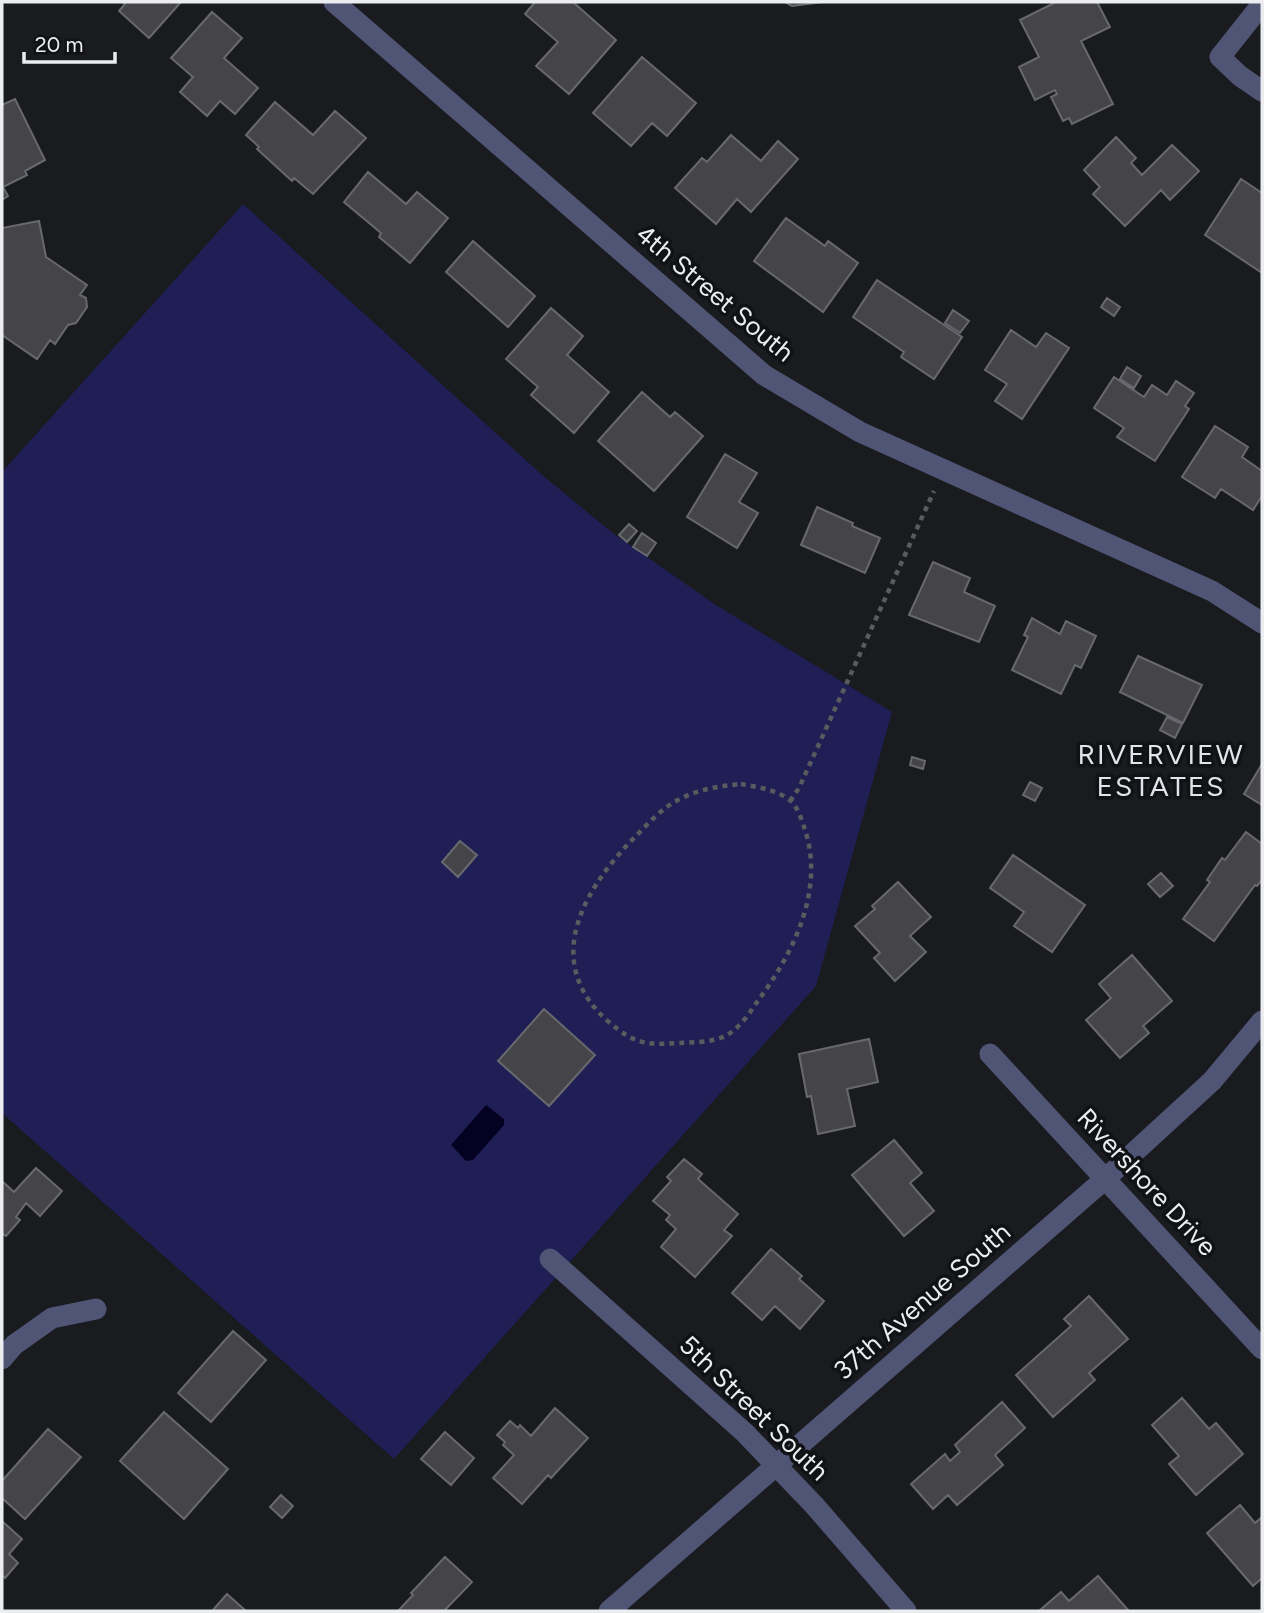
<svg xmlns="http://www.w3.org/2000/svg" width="1264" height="1613" viewBox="0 0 1264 1613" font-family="Figtree,sans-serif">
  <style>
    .green { fill: #1f1e55 }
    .water { fill: #050122 }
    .building { fill: #444449; stroke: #68696e; stroke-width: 2 }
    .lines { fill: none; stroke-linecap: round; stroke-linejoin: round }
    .path { stroke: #5a5b5f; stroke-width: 4.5; stroke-dasharray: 5 5; stroke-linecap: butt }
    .street { stroke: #505475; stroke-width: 21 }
    .labels { text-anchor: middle; stroke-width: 7; stroke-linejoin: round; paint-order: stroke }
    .street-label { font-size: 26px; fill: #ecedf0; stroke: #111216 }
    .neighbourhood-label { font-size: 28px; letter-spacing: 2px; fill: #e3e4ea; stroke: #111216 }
  </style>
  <rect width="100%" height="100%" fill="#1a1b1f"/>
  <!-- green -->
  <path class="green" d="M243 204 541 474 614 534 716 605 892 712 816 986 394 1459 2 1113V472Z"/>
  <!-- water -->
  <path class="water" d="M486 1105 504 1119V1125L473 1160 466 1161 451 1145Z"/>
  <!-- building -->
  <path class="building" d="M122 2H181L149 38 119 11 125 4Z
    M535 2H573L616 40 569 94 536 66 558 42 525 14Z
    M785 2H823L792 6Z
    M1056 2H1097L1110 27 1081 41 1113 104 1072 124 1069 118 1063 121 1051 97 1057 94 1055 90 1035 100 1019 67 1039 57 1020 20Z
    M212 12 242 38 224 58 258 88 235 114 220 101 207 116 180 92 193 77 171 58Z
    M642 57 696 103 667 136 652 123 631 146 593 113Z
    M15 99 45 160 25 171 27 175 3 187 8 196 2 200V105Z
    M275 102 313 135 335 111 366 138 313 194 294 178 292 181 257 149 259 147 246 135Z
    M731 135 761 161 778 141 798 159 751 212 737 199 716 224 675 188 702 158 707 162Z
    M1116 137 1136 158 1131 163 1142 175 1172 145 1199 171 1170 200 1161 190 1125 226 1093 194 1100 187 1084 170Z
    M368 172 406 204 417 192 448 218 410 263 379 237 381 233 344 202Z
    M1241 179 1262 193V273L1205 235Z
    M786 218 825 246 828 241 858 263 823 312 754 261Z
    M39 221 46 257 87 285 80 295 86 298 87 307 76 323 68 325 55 344 50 340 37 359 2 335V228Z
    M473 241 535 296 508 327 446 272Z
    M877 280 962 337 934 379 901 357 904 352 853 317Z
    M1107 298 1120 307 1114 316 1101 307Z
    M551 308 583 336 567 355 609 392 574 433 531 395 538 387 506 359Z
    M953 310 969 321 960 333 945 323Z
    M1011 330 1036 347 1046 333 1069 348 1022 419 995 401 1007 384 985 370Z
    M1127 367 1141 376 1134 388 1120 379Z
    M1114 377 1144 397 1152 385 1167 395 1176 381 1194 393 1185 406 1189 409 1155 461 1117 437 1124 428 1094 408Z
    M642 392 670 417 675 412 703 436 654 491 598 441Z
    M1215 426 1248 447 1242 457 1262 471V496L1253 510 1221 489 1215 498 1182 477Z
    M725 454 757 473 739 502 758 513 737 548 687 517Z
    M817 507 853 523 852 526 880 538 865 573 801 545Z
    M629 524 637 531 627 542 619 535Z
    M642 533 656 543 647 556 633 547Z
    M933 562 970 578 964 592 995 606 979 642 909 615Z
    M1032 618 1060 634 1066 621 1096 636 1081 668 1075 665 1061 694 1012 670 1028 637 1024 635Z
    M1138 656 1202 685 1183 723 1120 692Z
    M1167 717 1182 724 1175 738 1160 730Z
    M912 757 925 761 923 769 910 765Z
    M1262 764V805L1244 794Z
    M1030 782 1042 788 1035 801 1023 795Z
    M1246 832 1262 844V880L1257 886 1255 885 1214 941 1183 919 1210 882 1207 880 1222 858 1225 860Z
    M460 841 477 855 458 877 442 862Z
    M1013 855 1085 905 1052 952 1014 926 1024 912 990 888Z
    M1161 873 1173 886 1160 897 1148 884Z
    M898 882 931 917 910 936 926 952 895 981 874 958 880 953 855 926 875 909 872 906Z
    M1132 955 1172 1001 1143 1026 1149 1033 1120 1058 1086 1020 1111 998 1099 984Z
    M544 1009 595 1055 549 1106 498 1061Z
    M869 1039 878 1082 847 1089 855 1126 818 1134 811 1096 807 1097 799 1054Z
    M894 1140 922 1173 910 1183 934 1211 904 1236 852 1175Z
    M684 1159 702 1174 698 1179 738 1214 724 1230 732 1236 695 1277 661 1247 676 1229 666 1220 670 1215 653 1201 671 1181 667 1177Z
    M36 1168 62 1191 40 1216 26 1203 16 1217 20 1220 6 1236 2 1234V1181L14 1192Z
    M771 1249 802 1276 799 1279 824 1301 800 1329 775 1306 762 1320 732 1293Z
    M1089 1296 1128 1339 1089 1373 1095 1380 1053 1417 1016 1375 1071 1326 1064 1319Z
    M233 1331 266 1360 211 1422 178 1393Z
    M1182 1398 1209 1429 1216 1423 1243 1454 1196 1495 1169 1464 1179 1456 1152 1425Z
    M1002 1402 1025 1428 995 1455 1003 1465 957 1505 948 1495 933 1509 911 1484 945 1454 950 1461 960 1452 955 1445Z
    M555 1408 588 1438 551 1478 548 1475 522 1504 493 1478 514 1455 503 1445 505 1442 497 1435 510 1421 518 1428 520 1425 531 1436Z
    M164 1412 228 1469 184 1519 120 1461Z
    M48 1429 81 1457 25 1519 2 1498V1481Z
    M445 1432 474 1458 451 1485 421 1459Z
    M281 1495 293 1506 282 1518 270 1507Z
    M1240 1505 1255 1523 1262 1517V1578L1253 1586 1207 1533Z
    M2 1521 22 1539 9 1554 18 1563 5 1578 2 1575Z
    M445 1557 472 1582 444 1611H398L413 1595 411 1593Z
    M1098 1576 1129 1611H1039L1061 1592 1069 1601Z
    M227 1594 246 1611H212Z"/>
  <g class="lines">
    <!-- path -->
    <path class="path" d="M741 784C757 787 778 790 791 801 798 808 802 820 805 830 825 890 793 954 757 1002 749 1014 739 1029 725 1036 711 1043 693 1042 678 1043 646 1045 635 1044 610 1023 542 965 580 894 632 840 646 826 662 807 680 799 699 789 720 786 741 784Z
      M790 801 799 788 934 491"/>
    <!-- street -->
    <path class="street" d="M334 2 764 375 860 432 1212 591 1262 623
      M1262 4 1220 57 1240 76 1262 91
      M990 1054 1262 1349
      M550 1259 745 1433 814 1505 906 1611
      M2 1359 14 1345 52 1318 96 1309
      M609 1611 1105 1179 1212 1081 1262 1021"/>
  </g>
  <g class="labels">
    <!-- street labels -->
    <g class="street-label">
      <text transform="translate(715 293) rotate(40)" y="9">4th Street South</text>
      <text transform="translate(1147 1182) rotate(47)" y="9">Rivershore Drive</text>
      <text transform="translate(922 1301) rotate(-41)" y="9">37th Avenue South</text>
      <text transform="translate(754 1408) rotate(44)" y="9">5th Street South</text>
    </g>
    <!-- neighbourhood labels -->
    <g class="neighbourhood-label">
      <text x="1161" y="764">RIVERVIEW<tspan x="1161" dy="32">ESTATES</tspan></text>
    </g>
  </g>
  <!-- border -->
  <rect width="1264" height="1613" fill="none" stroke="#ecedf0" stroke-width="7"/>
  <!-- scale -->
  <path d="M24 52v10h91v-10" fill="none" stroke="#ecedf0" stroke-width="3.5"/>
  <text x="35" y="52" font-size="21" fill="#ecedf0" stroke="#111216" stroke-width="5" paint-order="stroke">20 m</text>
</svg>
